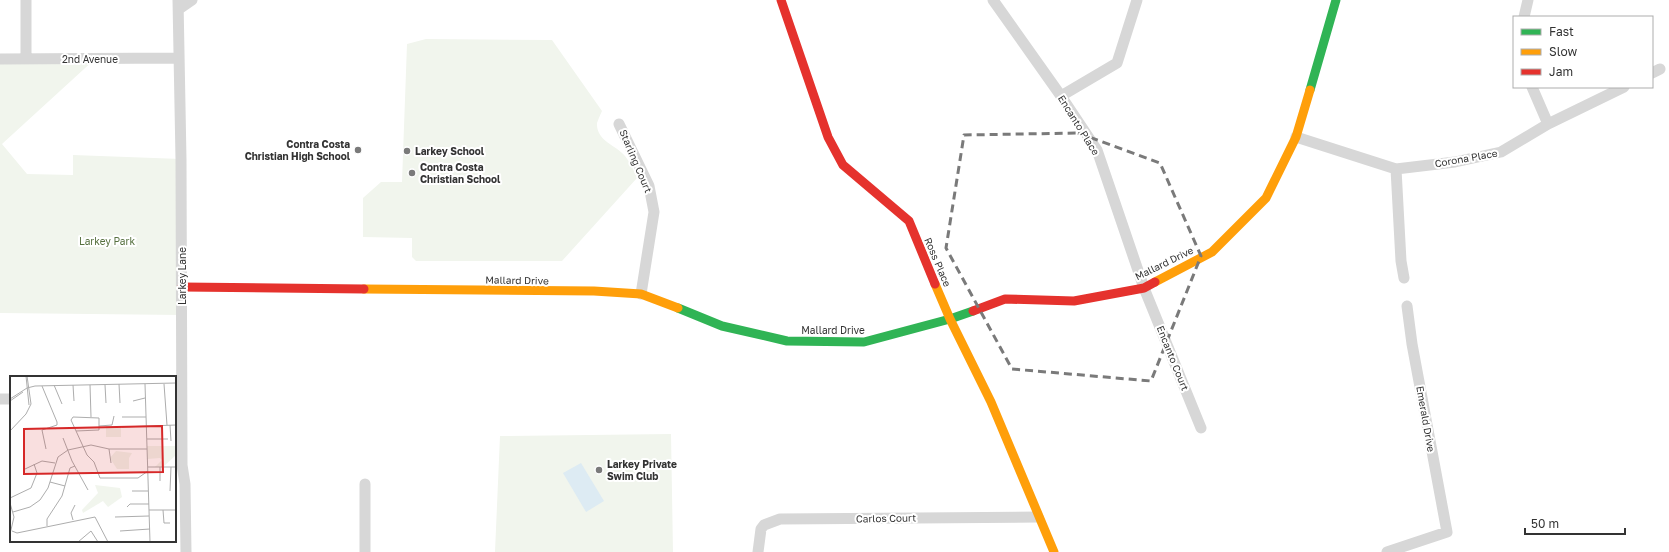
<svg xmlns="http://www.w3.org/2000/svg" width="1669" height="552" viewBox="0 0 1669 552" font-family="'Golos Text',sans-serif">
  <style>
    .green { fill: #f1f5ed }
    .water { fill: #ddebf3 }
    .lines { fill: none; stroke-linecap: round; stroke-linejoin: round }
    .street { stroke: #d7d7d7; stroke-width: 11 }
    .fast { stroke: #30b455; stroke-width: 9 }
    .slow { stroke: #ff9f0a; stroke-width: 9 }
    .jam { stroke: #e5322d; stroke-width: 9 }
    .marked { fill: none; stroke: #7a7a7a; stroke-width: 3; stroke-dasharray: 8 5; stroke-linejoin: round }
    .poi-dot { fill: #7a7a7a; stroke: #fff; stroke-width: 1.5 }
    .labels { text-anchor: middle; stroke-width: 4; stroke-linejoin: round; paint-order: stroke }
    .street-label { font-size: 10px; fill: #333; stroke: #fff }
    .poi-label { font-size: 10px; font-weight: bold; fill: #333; stroke: #fff; text-anchor: start }
    .park-label { font-size: 10px; fill: #56703f; stroke: #fff }
    .inset-road { fill: none; stroke: #adadad; stroke-width: 1 }
    .view { fill: #d62828; fill-opacity: 0.15; stroke: #d62828; stroke-width: 2 }
    .inset-edge { fill: none; stroke: #333; stroke-width: 2 }
  </style>
  <rect width="100%" height="100%" fill="#fff"/>
  <!-- green -->
  <path class="green" d="M426 39 552 40 602 111C600 115 598 120 597 123 596 141 616 145 625 156 630 162 634 171 637 178L562 261H416L412 257V238L363 237V198L381 182H402L407 44Z
    M0 59H95L2 144 27 174 73 175V155L181 159 182 315 0 313Z
    M671 434 673 552H495L500 436Z"/>
  <!-- water -->
  <path class="water" d="M581 463 604 501 586 512 563 473Z"/>
  <g class="lines">
    <!-- street -->
    <path class="street" d="M178 0 181 159 182 465 185 484 186 552
      M993 0 1061 96 1097 150 1144 288 1201 428
      M179 9 192 0
      M1524 17 1528 0
      M0 59 179 58
      M26 59V0
      M1652 73 1660 69
      M1532 87 1548 124
      M1061 96 1117 63 1137 0
      M619 124 649 186 654 212 641 294
      M1296 137 1396 169 1455 162 1501 152 1548 124 1624 87
      M1396 169 1401 261 1404 278
      M0 399H11
      M365 552V484
      M758 552 761 529 764 525 780 519 1038 517
      M1387 552 1447 532 1412 344 1407 306"/>
    <!-- fast -->
    <path class="fast" d="M1310 90 1336 0
      M678 308 722 326 787 341 864 342 950 319 973 311"/>
    <!-- slow -->
    <path class="slow" d="M1155 282 1212 252 1266 198 1296 137 1310 90
      M935 284 950 319 991 402 1054 552
      M364 289 594 291 641 294 678 308"/>
    <!-- jam -->
    <path class="jam" d="M781 0 828 137 843 165 909 221 935 284
      M182 287 364 289
      M973 311 1005 299 1074 301 1144 288 1155 282"/>
  </g>
  <!-- marked area -->
  <path class="marked" d="M1078 133 1160 163 1201 256 1151 381 1012 369 946 248 964 135Z"/>
  <!-- markers -->
  <g class="poi-dot">
    <circle cx="358" cy="150" r="4"/>
    <circle cx="407" cy="151" r="4"/>
    <circle cx="412" cy="173" r="4"/>
    <circle cx="599" cy="470" r="4"/>
  </g>
  <g class="labels">
    <!-- street labels -->
    <g class="street-label">
      <text x="90" y="63">2nd Avenue</text>
      <text transform="translate(1079 125) rotate(58)" y="4">Encanto Place</text>
      <text transform="translate(1466 158) rotate(-10)" y="4">Corona Place</text>
      <text transform="translate(636 161) rotate(67)" y="4">Starling Court</text>
      <text transform="translate(938 262) rotate(67)" y="4">Ross Place</text>
      <text transform="translate(1164 263) rotate(-26)" y="4">Mallard Drive</text>
      <text transform="translate(182 276) rotate(-90)" y="4">Larkey Lane</text>
      <text transform="translate(517 280) rotate(1)" y="4">Mallard Drive</text>
      <text x="833" y="334">Mallard Drive</text>
      <text transform="translate(1173 358) rotate(68)" y="4">Encanto Court</text>
      <text transform="translate(1426 419) rotate(80)" y="4">Emerald Drive</text>
      <text transform="translate(886 518) rotate(-1)" y="4">Carlos Court</text>
    </g>
    <!-- poi labels -->
    <g class="poi-label">
      <text x="350" y="148" text-anchor="end">Contra Costa<tspan x="350" dy="12">Christian High School</tspan></text>
      <text x="415" y="155">Larkey School</text>
      <text x="420" y="171">Contra Costa<tspan x="420" dy="12">Christian School</tspan></text>
      <text x="607" y="468">Larkey Private<tspan x="607" dy="12">Swim Club</tspan></text>
    </g>
    <!-- park labels -->
    <g class="park-label">
      <text x="107" y="245">Larkey Park</text>
    </g>
  </g>
  <!-- overview -->
  <g transform="translate(10 376)">
    <rect width="166" height="166" fill="#fff"/>
    <path d="M96 50H111V61H96ZM166 65V79L153 91H145L152 84 150 82 137 83V70H165ZM106 75 122 77 119 82V93H107L100 82ZM85 109 110 112 112 121 98 131 93 125 73 137 72 134 88 117Z" fill="#f1f5ed"/>
    <path class="inset-road" d="M16 0 19 29M109 8 110 27M135 8 140 166M154 8 157 49M44 9 52 28M63 9 64 25M80 9 81 41M95 9 96 27M32 10 47 46V49L32 54 36 73M0 23 17 12 25 10 166 7M0 25 13 16M123 25 135 22M112 41H136M160 49 161 65M89 50 102 49 104 40M112 51 166 49M0 55 16 38 21 28 17 0M66 55 89 54V42L63 41 61 44 77 79 84 86 90 102H128L138 95M53 62 62 85 78 114M137 63H158M99 73 101 87M138 91H166M150 91V105M15 93 32 85 45 87M40 106 55 110M122 115H138M160 115 161 91M0 122 21 112 27 97 24 88M0 127 4 141 0 158M117 131 120 128H139M139 134H166M153 134 154 147H160M3 136 20 131 30 124 38 112 48 81 58 74 81 69 99 73H137M105 141 139 140M63 144 61 137 65 129M37 150V143L52 120 60 92 65 90M2 155 7 157 85 141 98 166M110 155 140 153M68 166 81 155 88 166"/>
    <path class="view" d="M152 50 153 96 14 98V53Z"/>
    <rect width="166" height="166" class="inset-edge"/>
  </g>
  <!-- legend -->
  <rect x="1513" y="16" width="140" height="72" fill="#ffffff" stroke="#adadad"/>
  <rect x="1521" y="29" width="20" height="6" fill="#30b455" stroke="#adadad"/>
  <text x="1549" y="36" font-size="12" fill="#333333">Fast</text>
  <rect x="1521" y="49" width="20" height="6" fill="#ff9f0a" stroke="#adadad"/>
  <text x="1549" y="56" font-size="12" fill="#333333">Slow</text>
  <rect x="1521" y="69" width="20" height="6" fill="#e5322d" stroke="#adadad"/>
  <text x="1549" y="76" font-size="12" fill="#333333">Jam</text>
  <!-- scale -->
  <path d="M1525 528v6h100v-6" fill="none" stroke="#333333" stroke-width="2"/>
  <text x="1531" y="528" font-size="12" fill="#333333" stroke="#ffffff" stroke-width="3" paint-order="stroke">50 m</text>
</svg>
